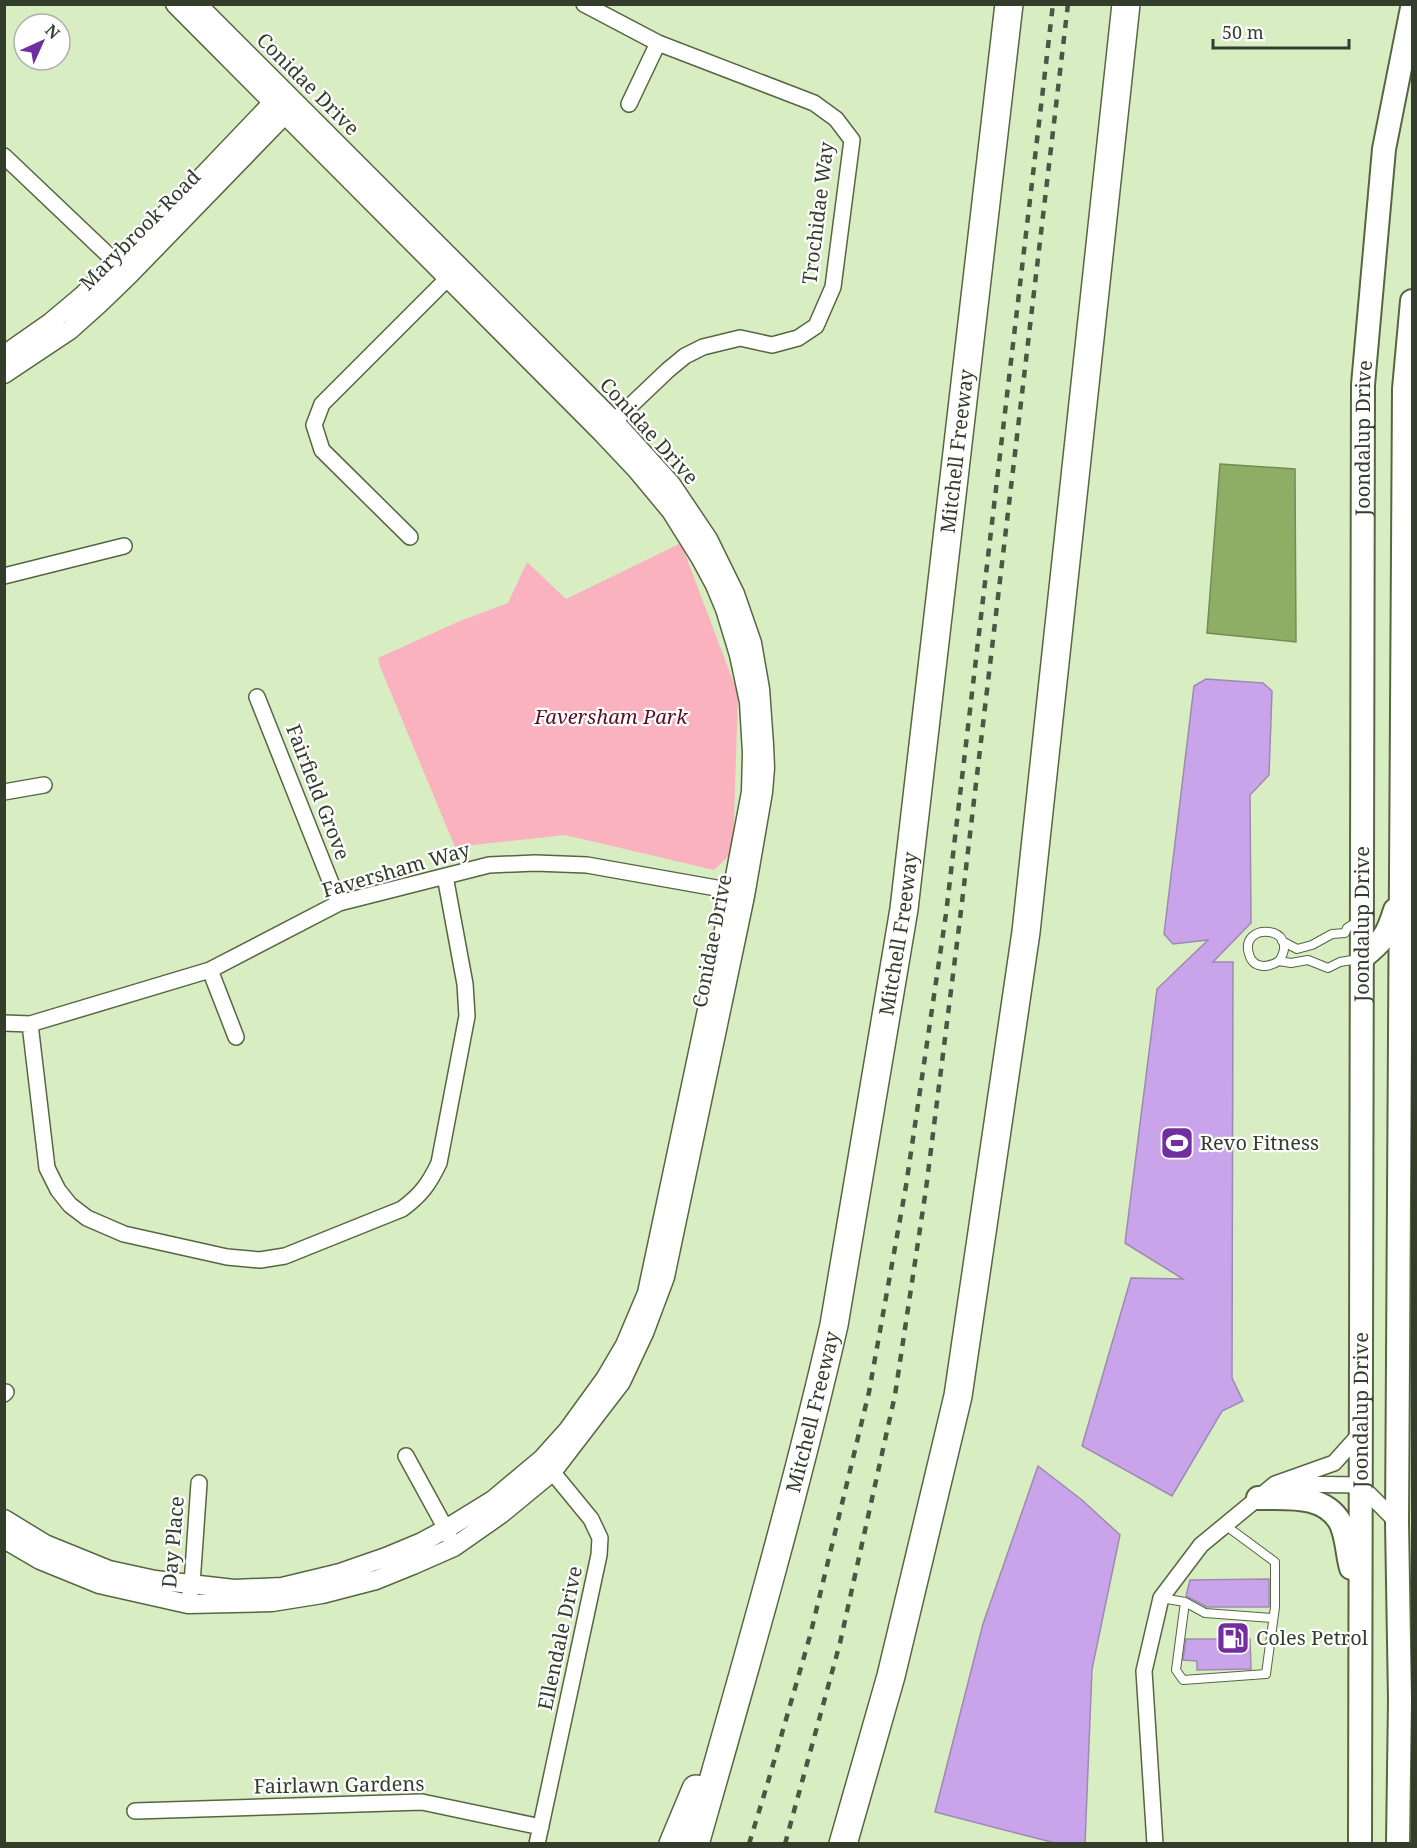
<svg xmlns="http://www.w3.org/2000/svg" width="1417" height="1848" viewBox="0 0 1417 1848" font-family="'Noto Serif',serif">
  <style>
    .green { fill: #f9b2be }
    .water { fill: #8eae65; stroke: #738c54; stroke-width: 1.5 }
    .building { fill: #c9a4ea; stroke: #9d8ab0; stroke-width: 1.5 }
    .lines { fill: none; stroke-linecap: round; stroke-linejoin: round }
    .service-casing { stroke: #566641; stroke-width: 10 }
    .minor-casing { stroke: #566641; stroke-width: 18 }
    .tertiary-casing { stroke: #566641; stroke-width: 21 }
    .primary-casing { stroke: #566641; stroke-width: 26 }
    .motorway-casing { stroke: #566641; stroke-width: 30 }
    .service { stroke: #fff; stroke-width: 8 }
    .minor { stroke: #fff; stroke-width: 15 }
    .tertiary { stroke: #fff; stroke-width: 18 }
    .primary { stroke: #fff; stroke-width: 22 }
    .motorway { stroke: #fff; stroke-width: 27 }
    .rail { stroke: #4c5642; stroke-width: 4.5; stroke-dasharray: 8 8; stroke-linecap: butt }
    .labels { text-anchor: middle; stroke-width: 4.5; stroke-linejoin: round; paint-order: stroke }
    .street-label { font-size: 20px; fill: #343c2c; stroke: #fff }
    .park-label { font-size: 20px; font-style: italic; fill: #590d25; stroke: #fff }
    .poi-label { font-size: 20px; fill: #343c2c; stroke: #fff; text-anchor: start }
  </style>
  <rect width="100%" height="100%" fill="#d9edc3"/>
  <!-- green -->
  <path class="green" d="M681 543 738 694 733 852 714 870 565 835 455 847 381 669 378 658 460 621 508 603 527 562 566 599Z"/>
  <!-- water -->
  <path class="water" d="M1220 464 1295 469 1296 642 1207 633Z"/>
  <!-- building -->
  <path class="building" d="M1206 679 1263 683 1272 691 1269 775 1250 795 1251 923 1213 962H1233L1232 1378 1243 1401 1222 1411 1172 1496 1082 1446 1131 1278 1183 1279 1125 1243 1157 989 1208 940 1173 944 1164 934 1194 686Z
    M1038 1466 1082 1500 1120 1535 1092 1669 1085 1844H1059L935 1812 983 1624Z
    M1269 1579V1607H1207L1186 1596 1190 1580Z
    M1186 1639H1250L1251 1669 1197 1670V1661L1183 1660Z"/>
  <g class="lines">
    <!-- service casing -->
    <g class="service-casing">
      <path id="service" d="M1282 941 1297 949 1312 945 1332 934 1345 933 1347 928 1358 921
        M1279 961C1302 926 1239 921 1249 954 1253 969 1268 968 1279 961L1291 963 1308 960 1328 968 1340 962 1358 959
        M1161 1598 1185 1602 1176 1670 1183 1680 1266 1674 1275 1607V1562L1225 1525
        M1185 1602 1205 1613 1273 1618"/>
    </g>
    <!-- minor casing -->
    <g class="minor-casing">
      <path id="minor" d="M584 4 658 43 814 103 836 119 852 140 833 287 816 326 798 338 772 345 740 338 703 347 685 356 668 370 607 428
        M629 104 658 43
        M4 156 124 270
        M410 537 322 450 314 425 322 404 455 271
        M4 576 124 546
        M257 697 339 903
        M4 792 44 785
        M210 970 236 1037
        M4 1023 30 1024 210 970 339 903 489 865 535 863 587 865 722 889 743 895
        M30 1024 47 1168 58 1190 70 1205 87 1218 124 1234 227 1257 260 1260 285 1256 402 1209C421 1195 429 1184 439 1163L467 1016 465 984 445 876
        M4 1394 6 1392
        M406 1456 446 1529 454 1547
        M1287 1484 1360 1485 1397 1522
        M188 1604 192 1584 199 1483
        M135 1811 422 1802 541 1827
        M537 1844 599 1555 600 1538 591 1519 545 1463
        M1155 1844 1144 1671 1161 1598 1201 1545 1275 1484 1334 1463 1360 1434"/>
    </g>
    <!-- tertiary casing -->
    <g class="tertiary-casing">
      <path id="tertiary" d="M4 355 51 322 82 296 175 205 280 95
        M4 374 70 330 99 304 129 275 292 107
        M4 1519 45 1544 109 1570 155 1580 234 1589 282 1587 340 1573 386 1557 422 1542 446 1529 493 1500 542 1459 568 1430 605 1379 625 1345 647 1293 732 892 751 792 752 753 749 702 739 655 725 609 715 585 701 559 671 511 636 469 602 433 175 4
        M4 1539 40 1560 99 1584 188 1604 272 1602 322 1594 376 1580 413 1565 454 1547 501 1514 552 1472 621 1382 644 1333 665 1277 745 896 763 792 765 768 764 745 760 689 752 643 735 594 708 539 671 484 614 421 197 4"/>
    </g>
    <!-- primary casing -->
    <g class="primary-casing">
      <g id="primary">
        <path d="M1362 958C1383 941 1387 936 1395 910"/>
        <path d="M1258 1498C1286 1499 1323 1493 1340 1522 1347 1535 1347 1554 1351 1568"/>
        <path id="s1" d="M1360 1844 1363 385 1384 149 1412 8"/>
        <path d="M1398 1844 1400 1700 1397 1522 1404 389 1412 301"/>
      </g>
    </g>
    <!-- motorway casing -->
    <g class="motorway-casing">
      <g id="motorway">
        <path d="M673 1844 696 1789"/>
        <path id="s2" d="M695 1844C744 1672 794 1499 834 1325L904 909 1009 4"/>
        <path d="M843 1844 891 1676 958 1396 1026 932 1126 4"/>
      </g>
    </g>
    <!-- service -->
    <use href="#service" class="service"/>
    <!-- minor -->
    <use href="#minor" class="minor"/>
    <!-- tertiary -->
    <use href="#tertiary" class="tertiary"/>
    <!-- primary -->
    <use href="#primary" class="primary"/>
    <!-- motorway -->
    <use href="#motorway" class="motorway"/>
    <!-- rail -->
    <path class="rail" d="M749 1844 768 1782 810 1636 869 1392 906 1186 946 914 1053 4
      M785 1844 840 1643 895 1395 926 1189 960 919 1068 4"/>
  </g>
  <!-- icons -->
  <defs>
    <g id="stadium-square" transform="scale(1.725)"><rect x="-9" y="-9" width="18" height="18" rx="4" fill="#722da1" stroke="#fff"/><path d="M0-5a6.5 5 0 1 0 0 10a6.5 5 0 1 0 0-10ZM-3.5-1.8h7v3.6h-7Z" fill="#fff"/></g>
    <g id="fuel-square" transform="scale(1.725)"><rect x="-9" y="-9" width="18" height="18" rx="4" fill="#722da1" stroke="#fff"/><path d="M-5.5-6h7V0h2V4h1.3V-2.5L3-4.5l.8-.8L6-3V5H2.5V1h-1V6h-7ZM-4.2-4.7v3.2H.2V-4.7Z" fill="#fff"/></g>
  </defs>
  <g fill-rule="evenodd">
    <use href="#stadium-square" x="1177" y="1143"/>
    <use href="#fuel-square" x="1233" y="1638"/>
  </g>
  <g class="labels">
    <!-- street labels -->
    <g class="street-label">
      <text transform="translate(308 84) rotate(45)" y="7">Conidae Drive</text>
      <text transform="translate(818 213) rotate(-83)" y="7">Trochidae Way</text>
      <text transform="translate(140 230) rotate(-45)" y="7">Marybrook Road</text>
      <text transform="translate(649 431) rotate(48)" y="7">Conidae Drive</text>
      <text dy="7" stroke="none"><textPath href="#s1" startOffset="1406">Joondalup Drive</textPath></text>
      <text dy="7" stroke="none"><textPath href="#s2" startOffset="1420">Mitchell Freeway</textPath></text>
      <text transform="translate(318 792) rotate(69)" y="7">Fairfield Grove</text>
      <text transform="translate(396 870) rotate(-16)" y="7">Faversham Way</text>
      <text dy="7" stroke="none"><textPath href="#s1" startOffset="920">Joondalup Drive</textPath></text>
      <text dy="7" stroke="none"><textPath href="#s2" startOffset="934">Mitchell Freeway</textPath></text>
      <text transform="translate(712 941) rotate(-79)" y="7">Conidae Drive</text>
      <text dy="7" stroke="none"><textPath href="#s2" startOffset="448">Mitchell Freeway</textPath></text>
      <text dy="7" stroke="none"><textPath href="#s1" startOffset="434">Joondalup Drive</textPath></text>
      <text transform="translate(173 1542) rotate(-85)" y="7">Day Place</text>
      <text transform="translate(560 1638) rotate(-78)" y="7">Ellendale Drive</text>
      <text transform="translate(339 1785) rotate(-1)" y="7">Fairlawn Gardens</text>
    </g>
    <!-- park labels -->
    <g class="park-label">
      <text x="611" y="724">Faversham Park</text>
    </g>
    <!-- poi labels -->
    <g class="poi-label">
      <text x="1200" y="1150">Revo Fitness</text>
      <text x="1256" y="1645">Coles Petrol</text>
    </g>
  </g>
  <!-- border -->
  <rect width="1417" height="1848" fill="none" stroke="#343c2c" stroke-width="12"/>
  <!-- north arrow -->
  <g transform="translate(42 42) rotate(45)"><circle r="28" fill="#ffffff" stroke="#aeb1ab" stroke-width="1.5"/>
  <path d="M0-4.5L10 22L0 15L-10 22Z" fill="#722da1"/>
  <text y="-9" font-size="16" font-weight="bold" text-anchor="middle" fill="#343c2c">N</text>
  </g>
  <!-- scale -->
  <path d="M1213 39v9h136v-9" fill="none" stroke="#343c2c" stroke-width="3"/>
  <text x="1222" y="39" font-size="18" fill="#343c2c" stroke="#ffffff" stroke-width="4.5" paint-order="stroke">50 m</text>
</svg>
